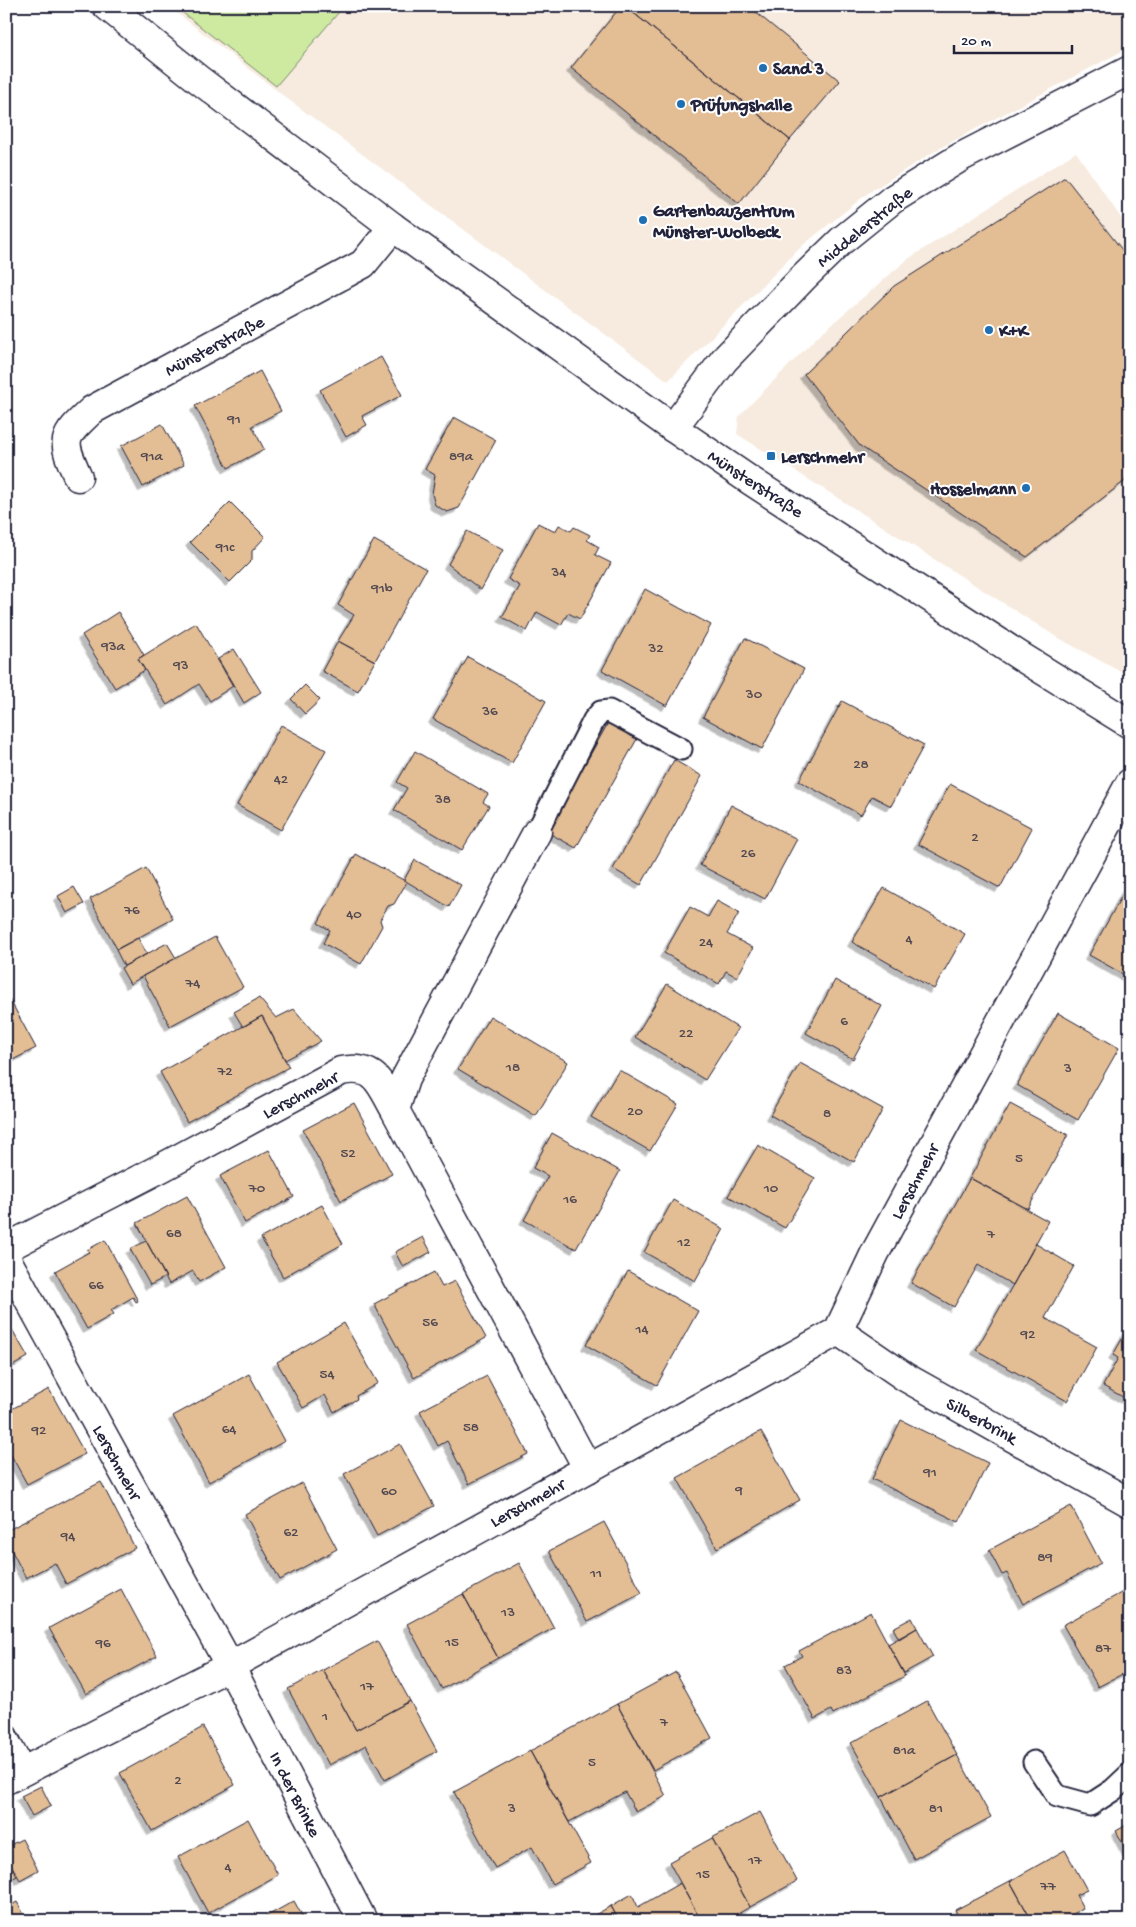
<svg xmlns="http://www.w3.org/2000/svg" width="1136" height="1927" viewBox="0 0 1136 1927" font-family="'Gochi Hand',sans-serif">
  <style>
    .built { fill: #f7ebdf }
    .green { fill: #cdeaa0; stroke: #78866e }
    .building { fill: #e3bd94; stroke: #22223b; filter: url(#shadow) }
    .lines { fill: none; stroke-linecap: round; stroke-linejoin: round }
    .lane-casing { stroke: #22223b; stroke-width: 25 }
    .street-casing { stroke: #22223b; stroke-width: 31 }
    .secondary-casing { stroke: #22223b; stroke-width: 31 }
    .lane { stroke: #fff; stroke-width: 21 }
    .street { stroke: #fff; stroke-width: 28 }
    .secondary { stroke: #fff; stroke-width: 28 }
    .poi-dot { fill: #1f6fb2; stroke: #fff; stroke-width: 2 }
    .labels { text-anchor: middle; stroke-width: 4; stroke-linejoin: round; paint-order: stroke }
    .number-label { font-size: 15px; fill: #524951 }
    .poi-label { font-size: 18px; font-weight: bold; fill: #22223b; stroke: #fff; text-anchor: start }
    .street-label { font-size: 18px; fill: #22223b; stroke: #fff }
  </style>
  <defs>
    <filter id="shadow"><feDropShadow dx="-4.5" dy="4.5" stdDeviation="0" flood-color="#0004"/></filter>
  </defs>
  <rect width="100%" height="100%" fill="#fff"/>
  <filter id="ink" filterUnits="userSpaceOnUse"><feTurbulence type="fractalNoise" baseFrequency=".02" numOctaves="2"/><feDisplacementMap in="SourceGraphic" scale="10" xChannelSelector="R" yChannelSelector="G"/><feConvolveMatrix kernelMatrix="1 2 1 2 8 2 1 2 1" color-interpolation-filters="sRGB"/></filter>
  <g filter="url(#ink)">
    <!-- built -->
    <path class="built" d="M168 6H1130V47L940 148 868 193 802 246 668 381 289 100Z
      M1076 152 1130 231V677L1055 636 737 434 739 416 819 335 908 259Z"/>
    <!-- green -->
    <path class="green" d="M174 6H344L276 86Z"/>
    <!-- building -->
    <path class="building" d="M621 6H625L790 140 739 204 571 68Z
      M625 6H748L840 81 790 140Z
      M1065 177 1130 260V477L1027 557 860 446 804 374 894 286Z
      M381 357 402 395 362 416 367 425 346 437 320 390Z
      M260 371 281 411 252 426 264 449 228 468 195 406Z
      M454 417 496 440 459 508 447 512 435 505 432 494 435 475 425 469Z
      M162 424 184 465 143 487 121 446Z
      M230 502 265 537 252 551V560L230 582 190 542Z
      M538 523 555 532 559 525 571 531 574 527 590 535 587 540 599 547 595 555 611 563 580 619 568 613 561 625 537 612 527 631 502 617 520 586 508 579Z
      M467 531 503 550 481 590 448 564Z
      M374 540 426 569 375 661 338 641 354 615 338 605Z
      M645 589 711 625 667 706 602 670Z
      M118 612 144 655 138 659 145 670 115 688 82 635Z
      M196 623 233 686 210 701 199 684 167 705 138 659Z
      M745 638 804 669 762 749 703 717Z
      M338 641 375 661 358 691 322 671Z
      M234 649 261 692 244 703 218 659Z
      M468 657 546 701 512 763 433 719Z
      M305 685 320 700 305 714 291 699Z
      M842 701 924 745 891 806 872 796 861 815 799 781Z
      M608 723 637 739 576 848 547 832Z
      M281 725 326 750 281 830 237 805Z
      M415 751 488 794 483 802 489 806 462 850 394 810 407 788 397 782Z
      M674 760 702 776 641 885 613 869Z
      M950 784 1032 828 1000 888 918 844Z
      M731 805 797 839 765 899 700 865Z
      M356 854 407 882 394 904 388 906 380 920 382 926 361 964 323 943 330 930 318 923Z
      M415 860 461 885 449 907 404 880Z
      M146 868 173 919 117 949 90 899Z
      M1130 881V978L1089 955Z
      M74 887 84 904 67 913 58 896Z
      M884 888 965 934 934 989 852 942Z
      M717 901 739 913 727 934 753 948 737 977 726 971 719 984 664 953 690 907 708 917Z
      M215 937 243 987 170 1026 143 976Z
      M138 938 147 954 124 966 116 950Z
      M167 943 176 958 143 976 130 984 121 968Z
      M835 980 882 1006 853 1059 806 1033Z
      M667 984 738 1028 705 1080 635 1037Z
      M9 998 36 1048 7 1063 9 1067 6 1069V999Z
      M259 998 276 1018 294 1009 321 1041 285 1060 262 1016 243 1027 234 1012Z
      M1058 1013 1119 1048 1078 1120 1017 1085Z
      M262 1016 289 1067 187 1122 160 1072Z
      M490 1016 568 1062 536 1116 458 1069Z
      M800 1063 883 1109 854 1162 770 1115Z
      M619 1070 678 1104 650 1151 591 1117Z
      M354 1103 392 1174 341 1201 303 1130Z
      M1010 1104 1068 1135 1028 1209 970 1178Z
      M552 1133 620 1171 576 1249 524 1220 548 1176 533 1168Z
      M758 1145 815 1178 785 1228 728 1196Z
      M269 1150 294 1197 245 1223 220 1176Z
      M970 1178 1048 1221 1013 1285 978 1265 954 1307 911 1283Z
      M187 1196 226 1267 199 1282 193 1271 169 1284 137 1223Z
      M673 1200 724 1229 695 1281 644 1252Z
      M322 1205 343 1244 283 1277 261 1238Z
      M423 1237 431 1252 403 1267 395 1252Z
      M105 1240 138 1301 136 1302 133 1297 111 1310 114 1314 87 1329 55 1271 89 1252 87 1250Z
      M146 1241 166 1277 150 1285 130 1249Z
      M1036 1244 1074 1266 1045 1318 1097 1347 1067 1401 976 1350Z
      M628 1271 698 1311 657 1385 586 1345Z
      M434 1272 442 1287 455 1281 486 1338 414 1378 374 1304Z
      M6 1319 28 1357 6 1370Z
      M344 1323 378 1383 356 1396 357 1399 334 1412 325 1395 303 1408 277 1362Z
      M1130 1325V1401L1103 1386 1118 1358 1113 1355Z
      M249 1374 285 1441 209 1482 173 1416Z
      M487 1376 528 1454 469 1484 447 1441 438 1446 420 1411Z
      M49 1389 85 1454 27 1484 6 1446V1412Z
      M901 1420 988 1463 959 1522 872 1479Z
      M761 1431 800 1500 717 1548 677 1478Z
      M400 1444 434 1506 377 1536 344 1474Z
      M101 1482 135 1548 66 1584 55 1563 26 1578 6 1540V1531Z
      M302 1483 337 1549 280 1580 245 1514Z
      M1071 1506 1101 1563 1023 1604 1007 1573 1002 1575 989 1550Z
      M604 1522 642 1593 587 1622 549 1551Z
      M519 1563 554 1628 498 1658 463 1594Z
      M1130 1588V1670L1098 1687 1063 1625Z
      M121 1589 157 1656 86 1694 49 1628Z
      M463 1594 498 1658 442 1689 407 1624Z
      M871 1612 905 1676 833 1714 831 1710 815 1719 785 1665 802 1656 799 1651Z
      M912 1618 917 1628 899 1639 893 1628Z
      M917 1628 933 1657 904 1673 888 1644Z
      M377 1641 410 1701 356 1730 323 1670Z
      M323 1670 356 1730 410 1701 437 1751 385 1780 366 1745 329 1765 288 1689Z
      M676 1672 712 1738 653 1770 617 1704Z
      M927 1701 957 1755 881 1797 851 1743Z
      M617 1704 666 1796 636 1812 625 1792 569 1822 530 1751Z
      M203 1727 235 1785 152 1831 120 1773Z
      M530 1751 591 1863 552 1884 532 1847 495 1868 454 1792Z
      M957 1755 991 1817 914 1859 881 1797Z
      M41 1786 51 1806 32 1816 21 1796Z
      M760 1812 797 1881 750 1907 712 1838Z
      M248 1819 278 1875 208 1913 178 1857Z
      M1130 1823V1857L1116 1831Z
      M712 1838 750 1907 725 1921H701L669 1862Z
      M22 1839 38 1870 20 1880 6 1856V1847Z
      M1065 1850 1087 1890 1076 1895 1083 1908 1060 1921H1046L1045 1919 1032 1921 1010 1881Z
      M6 1856 17 1876 6 1882Z
      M1010 1881 1032 1921H961L955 1910Z
      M680 1883 701 1921H619L611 1906 632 1894 638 1907Z
      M294 1901 305 1921H258Z
      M17 1902 26 1918 21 1921H6V1908Z
      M611 1906 619 1921H584Z"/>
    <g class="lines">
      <!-- lane casing -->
      <g class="lane-casing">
        <path id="lane" d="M537 832 594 720 601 712 609 711 681 749
          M6 1735 25 1771
          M1034 1762 1057 1796 1090 1805 1113 1790 1130 1774"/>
      </g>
      <!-- street casing -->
      <g class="street-casing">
        <path id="street" d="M673 428 724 360 803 278 841 241 893 199 961 157 1130 70
          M78 477C61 439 61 439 92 410L363 264 393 227
          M537 832 405 1079 395 1110 588 1469
          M6 1248 163 1167 341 1071C376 1064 380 1084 395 1110
          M6 1258 230 1666 363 1921
          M838 1331 905 1377 1130 1503
          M6 1780 230 1666 838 1331 875 1253 1130 783"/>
      </g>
      <!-- secondary casing -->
      <g class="secondary-casing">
        <path id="secondary" d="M107 6 198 79 393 227 673 428 748 479 1020 656 1130 724"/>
      </g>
      <!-- lane -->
      <use href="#lane" class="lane"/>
      <!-- street -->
      <use href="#street" class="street"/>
      <!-- secondary -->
      <use href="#secondary" class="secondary"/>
    </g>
  </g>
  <!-- markers -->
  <g class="poi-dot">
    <circle cx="763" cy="68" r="5"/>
    <circle cx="681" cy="104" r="5"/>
    <circle cx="643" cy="220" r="5"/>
    <circle cx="989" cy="330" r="5"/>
    <rect x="766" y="451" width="10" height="10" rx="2.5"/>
    <circle cx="1026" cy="488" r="5"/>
  </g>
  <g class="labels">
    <!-- number labels -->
    <g class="number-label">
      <text x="234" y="423">91</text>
      <text x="152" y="460">91a</text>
      <text x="461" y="460">89a</text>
      <text x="225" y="551">91c</text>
      <text x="559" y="576">34</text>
      <text x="382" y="592">91b</text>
      <text x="113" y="650">93a</text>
      <text x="656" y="652">32</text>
      <text x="181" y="669">93</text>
      <text x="754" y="698">30</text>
      <text x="490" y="715">36</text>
      <text x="861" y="768">28</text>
      <text x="281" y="783">42</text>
      <text x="443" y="803">38</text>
      <text x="975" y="841">2</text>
      <text x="748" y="857">26</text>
      <text x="132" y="914">76</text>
      <text x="354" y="918">40</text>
      <text x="909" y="943">4</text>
      <text x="706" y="946">24</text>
      <text x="193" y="987">74</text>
      <text x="844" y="1025">6</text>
      <text x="686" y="1037">22</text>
      <text x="513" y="1071">18</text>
      <text x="1068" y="1072">3</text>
      <text x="225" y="1075">72</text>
      <text x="635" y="1115">20</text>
      <text x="827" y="1117">8</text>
      <text x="348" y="1157">52</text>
      <text x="1019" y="1162">5</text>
      <text x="257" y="1192">70</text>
      <text x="771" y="1192">10</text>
      <text x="570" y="1203">16</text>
      <text x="174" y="1237">68</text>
      <text x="991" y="1238">7</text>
      <text x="684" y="1246">12</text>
      <text x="96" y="1289">66</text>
      <text x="430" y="1326">56</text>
      <text x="642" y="1333">14</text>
      <text x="1028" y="1338">92</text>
      <text x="327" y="1378">54</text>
      <text x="471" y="1431">58</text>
      <text x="229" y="1433">64</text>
      <text x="39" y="1434">92</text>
      <text x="930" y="1476">91</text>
      <text x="739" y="1494">9</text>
      <text x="389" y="1495">60</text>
      <text x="291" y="1536">62</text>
      <text x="68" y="1540">94</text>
      <text x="1045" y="1561">89</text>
      <text x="596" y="1577">11</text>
      <text x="508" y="1616">13</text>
      <text x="452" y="1646">15</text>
      <text x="103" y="1647">96</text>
      <text x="1103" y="1652">87</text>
      <text x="844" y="1674">83</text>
      <text x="367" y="1690">17</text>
      <text x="325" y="1720">1</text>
      <text x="664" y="1726">7</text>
      <text x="904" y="1754">81a</text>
      <text x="592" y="1766">5</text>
      <text x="178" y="1784">2</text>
      <text x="512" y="1812">3</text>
      <text x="936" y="1812">81</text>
      <text x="755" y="1864">17</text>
      <text x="228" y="1871">4</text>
      <text x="703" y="1878">15</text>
      <text x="1048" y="1890">77</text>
    </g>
    <!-- poi labels -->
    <g class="poi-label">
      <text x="773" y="74">Sand 3</text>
      <text x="691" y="110">Prüfungshalle</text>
      <text x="653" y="216">Gartenbauzentrum<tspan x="653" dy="21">Münster-Wolbeck</tspan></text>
      <text x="999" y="336">K+K</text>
      <text x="781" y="462">Lerschmehr</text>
      <text x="1016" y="494" text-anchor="end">Hosselmann</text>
    </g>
    <!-- street labels -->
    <g class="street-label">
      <text transform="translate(864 226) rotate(-39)" y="6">Middelerstraße</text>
      <text transform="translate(214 345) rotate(-28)" y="6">Münsterstraße</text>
      <text transform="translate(756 483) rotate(33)" y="6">Münsterstraße</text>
      <text transform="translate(300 1094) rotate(-28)" y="6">Lerschmehr</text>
      <text transform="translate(914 1181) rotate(-62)" y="6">Lerschmehr</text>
      <text transform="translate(982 1420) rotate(29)" y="6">Silberbrink</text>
      <text transform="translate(118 1462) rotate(61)" y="6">Lerschmehr</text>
      <text transform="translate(527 1502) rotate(-29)" y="6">Lerschmehr</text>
      <text transform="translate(296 1794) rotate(63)" y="6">In der Brinke</text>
    </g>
  </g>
  <!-- margin -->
  <rect width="1136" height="1927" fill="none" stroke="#fff" stroke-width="25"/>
  <rect x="12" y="12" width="1111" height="1902" fill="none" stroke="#22223b" stroke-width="2" filter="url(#ink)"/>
  <!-- scale -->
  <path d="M954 45v8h118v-8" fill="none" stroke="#22223b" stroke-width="2.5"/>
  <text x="961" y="45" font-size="15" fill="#22223b" stroke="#ffffff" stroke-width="4" paint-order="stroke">20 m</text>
</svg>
